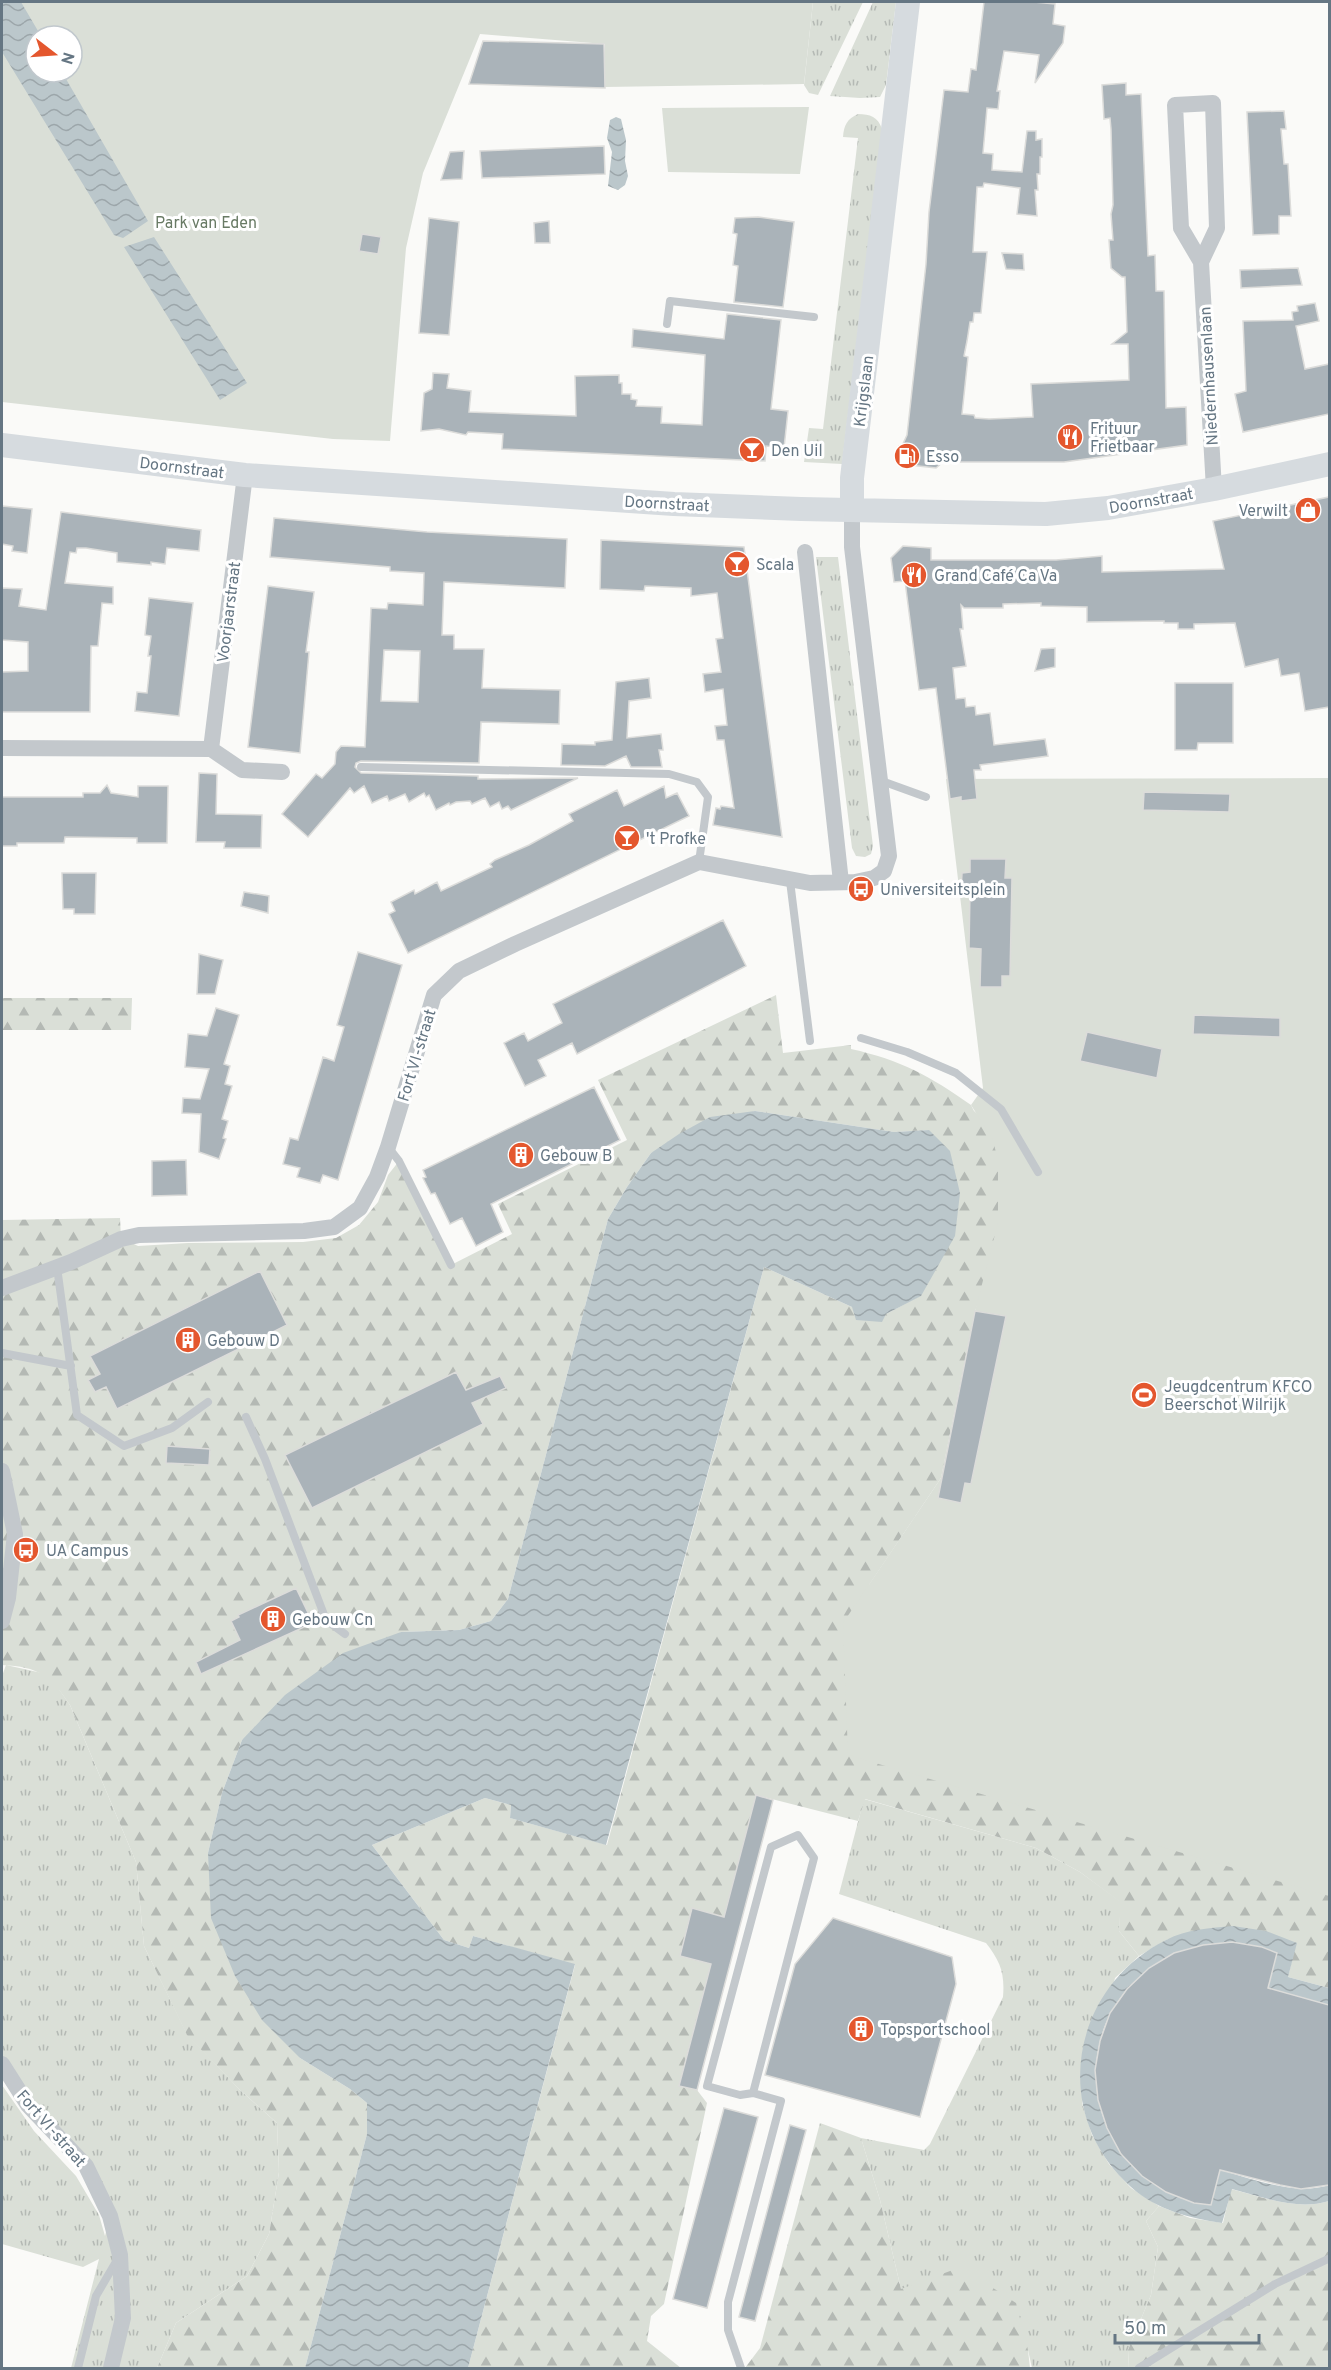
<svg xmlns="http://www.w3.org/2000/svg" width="1331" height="2370" viewBox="0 0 1331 2370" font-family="Overpass,sans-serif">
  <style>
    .grass { fill: url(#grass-tufts) }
    .forest { fill: url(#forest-firs) }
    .green { fill: #dadfd7; fill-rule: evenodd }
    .water { fill: url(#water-waves) }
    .building { fill: #aab3b9; stroke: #dcdcda; stroke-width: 1.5; fill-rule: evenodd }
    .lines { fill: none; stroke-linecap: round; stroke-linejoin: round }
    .lane { stroke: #c3c8cc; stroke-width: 8 }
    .street { stroke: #c3c8cc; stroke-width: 16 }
    .secondary { stroke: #d6dbdf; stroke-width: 24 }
    .labels { text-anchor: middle; stroke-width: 6; stroke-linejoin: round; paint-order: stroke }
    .park-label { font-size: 16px; fill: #687a64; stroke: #fff }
    .street-label { font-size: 16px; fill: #657683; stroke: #fff }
    .poi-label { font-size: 16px; fill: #657683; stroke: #fff; text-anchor: start }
  </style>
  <defs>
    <pattern id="grass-tufts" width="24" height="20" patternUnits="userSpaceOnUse" patternTransform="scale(1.5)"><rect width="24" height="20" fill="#dadfd7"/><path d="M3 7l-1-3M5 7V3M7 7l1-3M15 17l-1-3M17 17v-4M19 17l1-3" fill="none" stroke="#b4b9b4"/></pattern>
    <pattern id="forest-firs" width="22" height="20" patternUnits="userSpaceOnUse" patternTransform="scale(1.5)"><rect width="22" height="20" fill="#dadfd7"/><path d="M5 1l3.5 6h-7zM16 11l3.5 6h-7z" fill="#b4b9b4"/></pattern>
    <pattern id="water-waves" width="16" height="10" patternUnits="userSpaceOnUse" patternTransform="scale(1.5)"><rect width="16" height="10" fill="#bbc7cb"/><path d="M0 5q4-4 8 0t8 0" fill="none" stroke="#9ca6aa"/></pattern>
  </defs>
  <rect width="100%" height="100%" fill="#fafaf8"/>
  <!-- grass -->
  <path class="grass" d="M813 2H863L818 95 809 93 804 85Z
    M873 2H896L886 85 880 97 860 98 830 96Z
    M858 114C870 114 878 117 882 129L842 464 804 462 809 428 823 429 858 138 843 137C844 125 847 119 858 114Z
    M816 557H838L873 846 871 854 865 857 856 856 852 848Z
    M6 1665 42 1673 54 1682 70 1705 136 1862 144 1946 187 2034 240 2090 277 2123 279 2172 269 2234 247 2276 176 2323 157 2368H71L99 2259 83 2267 2 2244V2085L34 2131 76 2176 99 2215 105 2236 110 2216 86 2166 2 2064V1676Z
    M864 1799 1036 1848 1080 1872 1121 1902 1119 1931 1139 1956 1115 1978 1082 2103 1092 2135 1109 2164 1131 2188 1159 2206 1146 2221 1158 2247 1151 2295 1128 2350 1129 2368H1032L1028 2350 901 2289 880 2200 861 2138 924 2150 930 2144 1003 1997C1005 1973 1000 1961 986 1943L839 1894Z"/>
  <!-- forest -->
  <path class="forest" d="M776 995 783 1053 851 1045V1049C901 1060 930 1076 971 1105L974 1111 992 1126 1023 1185 975 1311 941 1478 869 1585 1329 1818V1988L1288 1977 1296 1943 1168 1939 1139 1956 1119 1931 1120 1902 1080 1872 1036 1848 865 1799 858 1821 756 1795 724 1917 692 1909 680 1955 711 1964 679 2085 697 2090 707 2103 664 2304 651 2316 647 2341 681 2368H468L575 1965 473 1936 469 1948 444 1940 372 1845 485 1798 511 1805 510 1818 607 1845 764 1267 852 1307 886 1314 920 1296 929 1130 894 1132 755 1111 651 1153 627 1187 608 1219 508 1599 491 1621 459 1630 401 1632 242 1740 222 1793 208 1853 300 2058 350 2089 367 2103V2134L305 2368H157L176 2323 247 2276 269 2234 279 2172 277 2123 240 2090 187 2035 144 1946 136 1862 70 1705C50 1675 39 1667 2 1665V1220L120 1218 121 1238 138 1246 188 1243 303 1242 336 1238 359 1225 378 1202 388 1175 399 1161 451 1265 512 1234 498 1204 627 1140 598 1080Z
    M2 998H132L131 1030H2Z
    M820 2123 861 2138 880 2200 901 2289 961 2267 1016 2303 1028 2350 1030 2368H745L760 2348Z
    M1231 2189C1263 2197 1297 2211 1329 2201V2368H1129L1128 2350 1151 2295 1158 2247 1146 2221 1159 2206 1190 2218 1223 2223Z"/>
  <!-- green -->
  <path class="green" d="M2 2H813L804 84 605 87V44L480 34 423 173 406 248 390 441 333 439 2 402ZM36 36H72V72H36Z
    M809 107 800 174 668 172 662 108Z
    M1329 778V1896L848 1755 843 1623 941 1478 975 1311 998 1223V1161L993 1140 971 1105 983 1088 946 779Z"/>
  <!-- water -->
  <path class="water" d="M2 2H21L41 36H36V72H62L148 221 123 238 114 235 2 52Z
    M616 117 621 119 626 140 625 161 628 176 625 185 618 190 608 186 612 152 607 138 610 120Z
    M154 237 247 383 220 400 124 247Z
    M755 1111 894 1132 929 1130 950 1151 960 1193 955 1236 921 1296 886 1314 882 1322 856 1320 852 1307 764 1267 606 1845 510 1818 511 1805 485 1798 372 1845 444 1940 469 1948 473 1936 575 1964 468 2368H305L367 2134V2103L350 2089 300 2058 262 2020 235 1976 211 1918 208 1853 222 1793 242 1740 285 1695 343 1653 401 1632 459 1630 491 1621 508 1599 608 1219 627 1187 651 1153 679 1134 710 1117Z
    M1233 1926 1266 1931 1297 1943 1288 1977 1329 1988V2005L1268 1988 1277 1953C1205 1925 1120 1964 1100 2041 1080 2118 1133 2194 1210 2205L1220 2170C1254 2179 1294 2196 1329 2185V2201C1297 2211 1263 2197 1232 2189L1222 2223C1189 2218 1157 2210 1131 2187 1049 2114 1070 1988 1166 1940 1187 1929 1210 1928 1233 1926Z"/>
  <!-- building -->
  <path class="building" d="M984 2H1034L1055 4 1053 24 1065 26 1063 43 1035 83 1039 55 1004 51 997 91H1000L998 109 987 108 983 153 993 154 992 170 1022 172 1027 131H1036V140L1042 139V157H1040V174H1037L1038 190H1035L1037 216 1017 214 1020 188 984 183 983 187H977L973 252H987L981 313H974L973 322H970L967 341 964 356 968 357 962 414 974 415 975 418 989 419 1033 417 1031 384 1129 380 1128 344H1112L1127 332 1125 277H1122L1111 268 1109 240H1113L1111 214 1113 205 1111 129 1110 118 1104 119 1102 85 1126 83V95L1141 94 1148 256 1155 255 1156 291H1164L1166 408 1186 407 1187 445 1064 462H943L936 468 901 464 902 446 907 435 926 264 929 212 944 90 968 92 971 69 976 70Z
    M483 41 604 44 605 88 469 84Z
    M1284 111 1286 129H1281L1284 164H1288L1291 216H1279V234L1253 235 1247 112Z
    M604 146 605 174 482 178 480 151Z
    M464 151 462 179 441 180 450 152Z
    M758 217 794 222 783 307 734 302 738 266 733 265 737 234 733 233 735 218Z
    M429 218 459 222 449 335 419 333Z
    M549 221 550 243H535L534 223Z
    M362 234 381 237 378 254 359 251Z
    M1002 253 1023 254 1024 270 1006 269Z
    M1298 268 1302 285 1241 288 1240 270Z
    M1315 303 1319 321 1296 326 1305 369 1329 364V414L1243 432 1235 394 1246 391 1243 321 1293 320 1292 312 1298 311 1297 306Z
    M727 314 781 320 771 409 788 411 784 448 766 446 765 461 502 449 503 434 468 432 466 435 439 429 421 431 424 393 432 389 433 373 449 374 447 388 471 391 469 412 576 416 575 376 619 375V383H622V394H631V399L637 400 636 406 662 407 661 423 702 425 705 355 632 347 633 329 724 339Z
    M1329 497V707L1305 711 1299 673 1281 676 1278 659 1245 667 1235 623 1194 624V629H1178V623H1164V621L1087 622V607L1041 606V603L1003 604V608H964L961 605 963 629H960L966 666 953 668 956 699 965 698 966 707 975 706 976 715 990 713 994 745 1045 739 1048 756 980 765 981 770H974L977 799 961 801V797L950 799 936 688 919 690 905 581 894 582 891 558 903 546 931 548V560H1056L1102 556V572L1224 569 1213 521Z
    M2 506 32 509 27 553 12 551 13 546 2 544Z
    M61 512 201 530 199 551 167 548 165 564 151 562V565L117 562V553L86 548H77L76 553 70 552 65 583 113 587V604L102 603 98 646H91L90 712H2V672L28 671V642L2 640V588L22 589 19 606 46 610Z
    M274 518 427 532 567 539 565 588 444 582 442 635H454V649H484L482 688 560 690 559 724 481 722 479 763 361 761 356 763 355 767 361 773 478 776V779L578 778 511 810 508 806 502 809 499 802 490 807 485 798 472 804 470 801 456 802 450 805 449 803 436 810 429 795 426 797 424 793 409 802 405 794 389 801 387 796 372 803 364 786 354 793 350 788 308 837 282 814 316 774 322 778 335 764 336 752 341 746 365 747 371 608 387 609 388 603 423 605 424 573 390 571V567L270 557ZM384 650 420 651 418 702 381 701Z
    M601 540 744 547 782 837 713 825 716 808 720 809 721 806 734 808 724 740H717L715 726 727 725 723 689 705 692 703 674 721 672 716 639 723 638 717 593 691 596V588L645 586 644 591 600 589Z
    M268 586 314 592 306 652H309L300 753 248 747Z
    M149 598 193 603 179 716 135 711 137 692 147 693 151 656H148L151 636 145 635Z
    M1055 648V667L1035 671 1041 649Z
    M649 678 651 698 629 701 627 738 661 734 663 750H659L662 767H631L626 756 605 766 561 765 562 744 595 745V742L612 740 616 682Z
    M1175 683H1233V743H1198L1197 750H1175Z
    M199 773 217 774 216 814 262 815 261 848H224L225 842H196Z
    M107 785 111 793 138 797V786H168L167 843H137V838L65 837 64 843H17V846H2V797H83V793H100Z
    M664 786 666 798 677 793 689 816 408 953 389 914 395 911 391 902 414 890 415 894 437 882 441 891 492 867 490 864 495 860 529 845 573 821 569 814 617 790 624 806Z
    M1144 792 1230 794 1229 812 1143 810Z
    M970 859H1006L1005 878H1012L1010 976H1002V987H980L981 949 969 948 970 891H961L962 873 970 872Z
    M62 873H96L95 914H74V909H63Z
    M244 892 269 896 268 913 241 906Z
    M723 920 746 966 577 1054 572 1043 538 1060 546 1076 525 1086 504 1043 524 1033 528 1041 562 1023 553 1004Z
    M358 952 402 965 338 1180 323 1175 320 1183 297 1177 300 1168 283 1164 290 1138 298 1140 323 1057 334 1061 344 1027 337 1025Z
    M199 954 223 960 215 994H197Z
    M216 1008 239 1015 224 1064 230 1066 225 1084 232 1086 222 1119 228 1121 223 1138 226 1139 219 1159 199 1152 201 1114 182 1113 183 1098 200 1099 209 1069 185 1067 188 1034 207 1036Z
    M1194 1015 1280 1018V1037L1193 1034Z
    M1087 1032 1162 1049 1157 1078 1080 1061Z
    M594 1087 620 1140 491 1204 503 1232 476 1246 462 1218 450 1224 435 1193 431 1194 423 1178 426 1177 423 1170Z
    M186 1160 187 1195 152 1196V1161Z
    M260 1271 287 1325 117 1409 106 1387 95 1392 88 1380 100 1374 90 1356Z
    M975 1311 1006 1316 971 1484 965 1483 961 1503 938 1498Z
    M456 1372 466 1390 500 1376 506 1388 472 1403 483 1424 312 1508 285 1455Z
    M167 1446 210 1449 209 1465 166 1463Z
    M296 1588 313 1623 201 1674 196 1662 240 1640 231 1621 239 1617 238 1615Z
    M756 1795 773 1800 697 2090 679 2086 711 1964 680 1956 692 1908 724 1917Z
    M833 1918 952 1957 956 1984 920 2117 765 2075 795 1964Z
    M1232 1942 1262 1947 1277 1953 1268 1988 1329 2005V2185L1301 2189 1280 2185 1220 2170 1211 2205 1194 2203 1166 2192 1142 2176 1121 2154 1107 2128 1098 2100 1095 2070 1100 2041 1110 2013 1127 1989 1149 1968 1174 1953 1203 1945Z
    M724 2108 758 2117 707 2308 673 2299Z
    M790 2125 806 2130 755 2321 739 2317Z"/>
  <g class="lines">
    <!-- lane -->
    <path class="lane" d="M667 324 670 301 814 317
      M361 767 669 774 697 782 708 797 699 862
      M879 780 926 797
      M790 881 810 1041
      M861 1038 907 1052 956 1073 1001 1109 1038 1172
      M388 1147 399 1161 451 1265
      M57 1267 77 1415 124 1446 172 1428 208 1402
      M2 1353 71 1366
      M246 1417 265 1459 326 1620 345 1634
      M78 2368 96 2296 117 2260
      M741 2368 728 2330V2302L781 2101 753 2093 740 2095 707 2086 771 1847 798 1835 814 1858 753 2093
      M1139 2368 1275 2284 1330 2258"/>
    <!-- street -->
    <path class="street" d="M1201 262 1217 228 1213 103 1175 105 1181 228 1201 262 1214 489
      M805 552 841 882
      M2 748 211 749 245 475
      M211 749 242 770 282 772
      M2 1288 71 1262 121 1239 139 1235 304 1231 334 1227 360 1208 377 1177 388 1147 434 995 459 971 515 944 699 862 810 883 855 882 874 878 884 871 889 856 852 547V510
      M2 1471 15 1534 8 1598 2 1621
      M2 2064 28 2105 86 2166 110 2216 120 2255 123 2318 111 2368"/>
    <!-- secondary -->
    <path class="secondary" d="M2 445 245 475 674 504 801 509 1046 514 1108 508 1214 489 1330 464
      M852 510V478L908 2"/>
  </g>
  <!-- icons -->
  <defs>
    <g id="restaurant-disc" transform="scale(1.35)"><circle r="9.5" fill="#e4572e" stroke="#fff"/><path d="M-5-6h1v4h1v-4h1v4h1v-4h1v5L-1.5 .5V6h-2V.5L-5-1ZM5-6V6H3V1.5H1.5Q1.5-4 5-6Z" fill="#fff"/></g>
    <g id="bar-disc" transform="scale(1.35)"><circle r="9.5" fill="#e4572e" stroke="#fff"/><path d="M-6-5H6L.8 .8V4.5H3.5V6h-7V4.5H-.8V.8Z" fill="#fff"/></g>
    <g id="fuel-disc" transform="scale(1.35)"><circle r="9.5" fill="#e4572e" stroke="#fff"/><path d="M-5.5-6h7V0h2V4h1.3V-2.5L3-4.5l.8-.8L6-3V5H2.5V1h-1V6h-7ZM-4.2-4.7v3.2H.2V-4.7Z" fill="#fff"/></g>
    <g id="shop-disc" transform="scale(1.35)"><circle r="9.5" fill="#e4572e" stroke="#fff"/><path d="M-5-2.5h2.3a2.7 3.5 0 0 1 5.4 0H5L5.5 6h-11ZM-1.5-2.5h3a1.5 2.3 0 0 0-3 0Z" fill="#fff"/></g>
    <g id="bus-disc" transform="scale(1.35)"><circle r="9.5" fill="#e4572e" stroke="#fff"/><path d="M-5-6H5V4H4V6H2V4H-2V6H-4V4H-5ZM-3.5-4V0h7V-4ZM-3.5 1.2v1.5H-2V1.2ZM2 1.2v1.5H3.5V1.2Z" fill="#fff"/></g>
    <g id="building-disc" transform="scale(1.35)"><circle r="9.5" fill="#e4572e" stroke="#fff"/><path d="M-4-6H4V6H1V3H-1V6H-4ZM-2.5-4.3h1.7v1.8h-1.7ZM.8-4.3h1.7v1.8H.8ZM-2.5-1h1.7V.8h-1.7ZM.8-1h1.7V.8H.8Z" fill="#fff"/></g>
    <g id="stadium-disc" transform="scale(1.35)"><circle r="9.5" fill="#e4572e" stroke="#fff"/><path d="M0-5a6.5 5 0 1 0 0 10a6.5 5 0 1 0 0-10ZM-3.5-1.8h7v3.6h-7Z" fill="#fff"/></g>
  </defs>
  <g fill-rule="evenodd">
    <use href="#restaurant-disc" x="1070" y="437"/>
    <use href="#bar-disc" x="752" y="450"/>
    <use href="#fuel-disc" x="907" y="456"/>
    <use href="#shop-disc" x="1308" y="510"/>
    <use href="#bar-disc" x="737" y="564"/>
    <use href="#restaurant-disc" x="914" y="575"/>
    <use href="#bar-disc" x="627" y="838"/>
    <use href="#bus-disc" x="861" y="889"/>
    <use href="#building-disc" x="521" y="1155"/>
    <use href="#building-disc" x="188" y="1340"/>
    <use href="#stadium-disc" x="1144" y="1395"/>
    <use href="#bus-disc" x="26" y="1550"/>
    <use href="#building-disc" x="273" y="1619"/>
    <use href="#building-disc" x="861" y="2029"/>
  </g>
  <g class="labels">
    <!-- park labels -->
    <g class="park-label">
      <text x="206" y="228">Park van Eden</text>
    </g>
    <!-- street labels -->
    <g class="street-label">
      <text transform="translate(1208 376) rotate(-93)" y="6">Niedernhausenlaan</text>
      <text transform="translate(863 391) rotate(-83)" y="6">Krijgslaan</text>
      <text transform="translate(182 467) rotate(7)" y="6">Doornstraat</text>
      <text transform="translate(1151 500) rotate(-10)" y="6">Doornstraat</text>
      <text transform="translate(667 503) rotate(3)" y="6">Doornstraat</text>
      <text transform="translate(228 612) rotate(-83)" y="6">Voorjaarstraat</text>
      <text transform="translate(416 1055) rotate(-73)" y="6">Fort VI-straat</text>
      <text transform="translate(52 2128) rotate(49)" y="6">Fort VI-straat</text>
    </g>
    <!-- poi labels -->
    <g class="poi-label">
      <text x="1090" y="434">Frituur<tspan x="1090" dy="18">Frietbaar</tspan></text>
      <text x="771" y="456">Den Uil</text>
      <text x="926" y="462">Esso</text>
      <text x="1288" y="516" text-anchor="end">Verwilt</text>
      <text x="756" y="570">Scala</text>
      <text x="934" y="581">Grand Café Ca Va</text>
      <text x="646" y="844">'t Profke</text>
      <text x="880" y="895">Universiteitsplein</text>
      <text x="540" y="1161">Gebouw B</text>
      <text x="207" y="1346">Gebouw D</text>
      <text x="1164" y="1392">Jeugdcentrum KFCO<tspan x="1164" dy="18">Beerschot Wilrijk</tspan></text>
      <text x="46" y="1556">UA Campus</text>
      <text x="292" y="1625">Gebouw Cn</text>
      <text x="880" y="2035">Topsportschool</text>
    </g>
  </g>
  <!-- border -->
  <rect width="1331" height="2370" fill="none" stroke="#657683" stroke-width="6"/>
  <!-- north arrow -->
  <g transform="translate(54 54) rotate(107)"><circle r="28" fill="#ffffff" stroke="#c1c8cd" stroke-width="1.5"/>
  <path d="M0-4.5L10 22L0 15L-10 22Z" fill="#e4572e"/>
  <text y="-9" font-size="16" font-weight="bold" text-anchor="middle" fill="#657683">N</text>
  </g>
  <!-- scale -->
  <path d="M1115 2334v9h144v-9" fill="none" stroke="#657683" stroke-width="3"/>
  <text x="1124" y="2334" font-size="18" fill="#657683" stroke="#ffffff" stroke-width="4.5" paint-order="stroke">50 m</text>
</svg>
